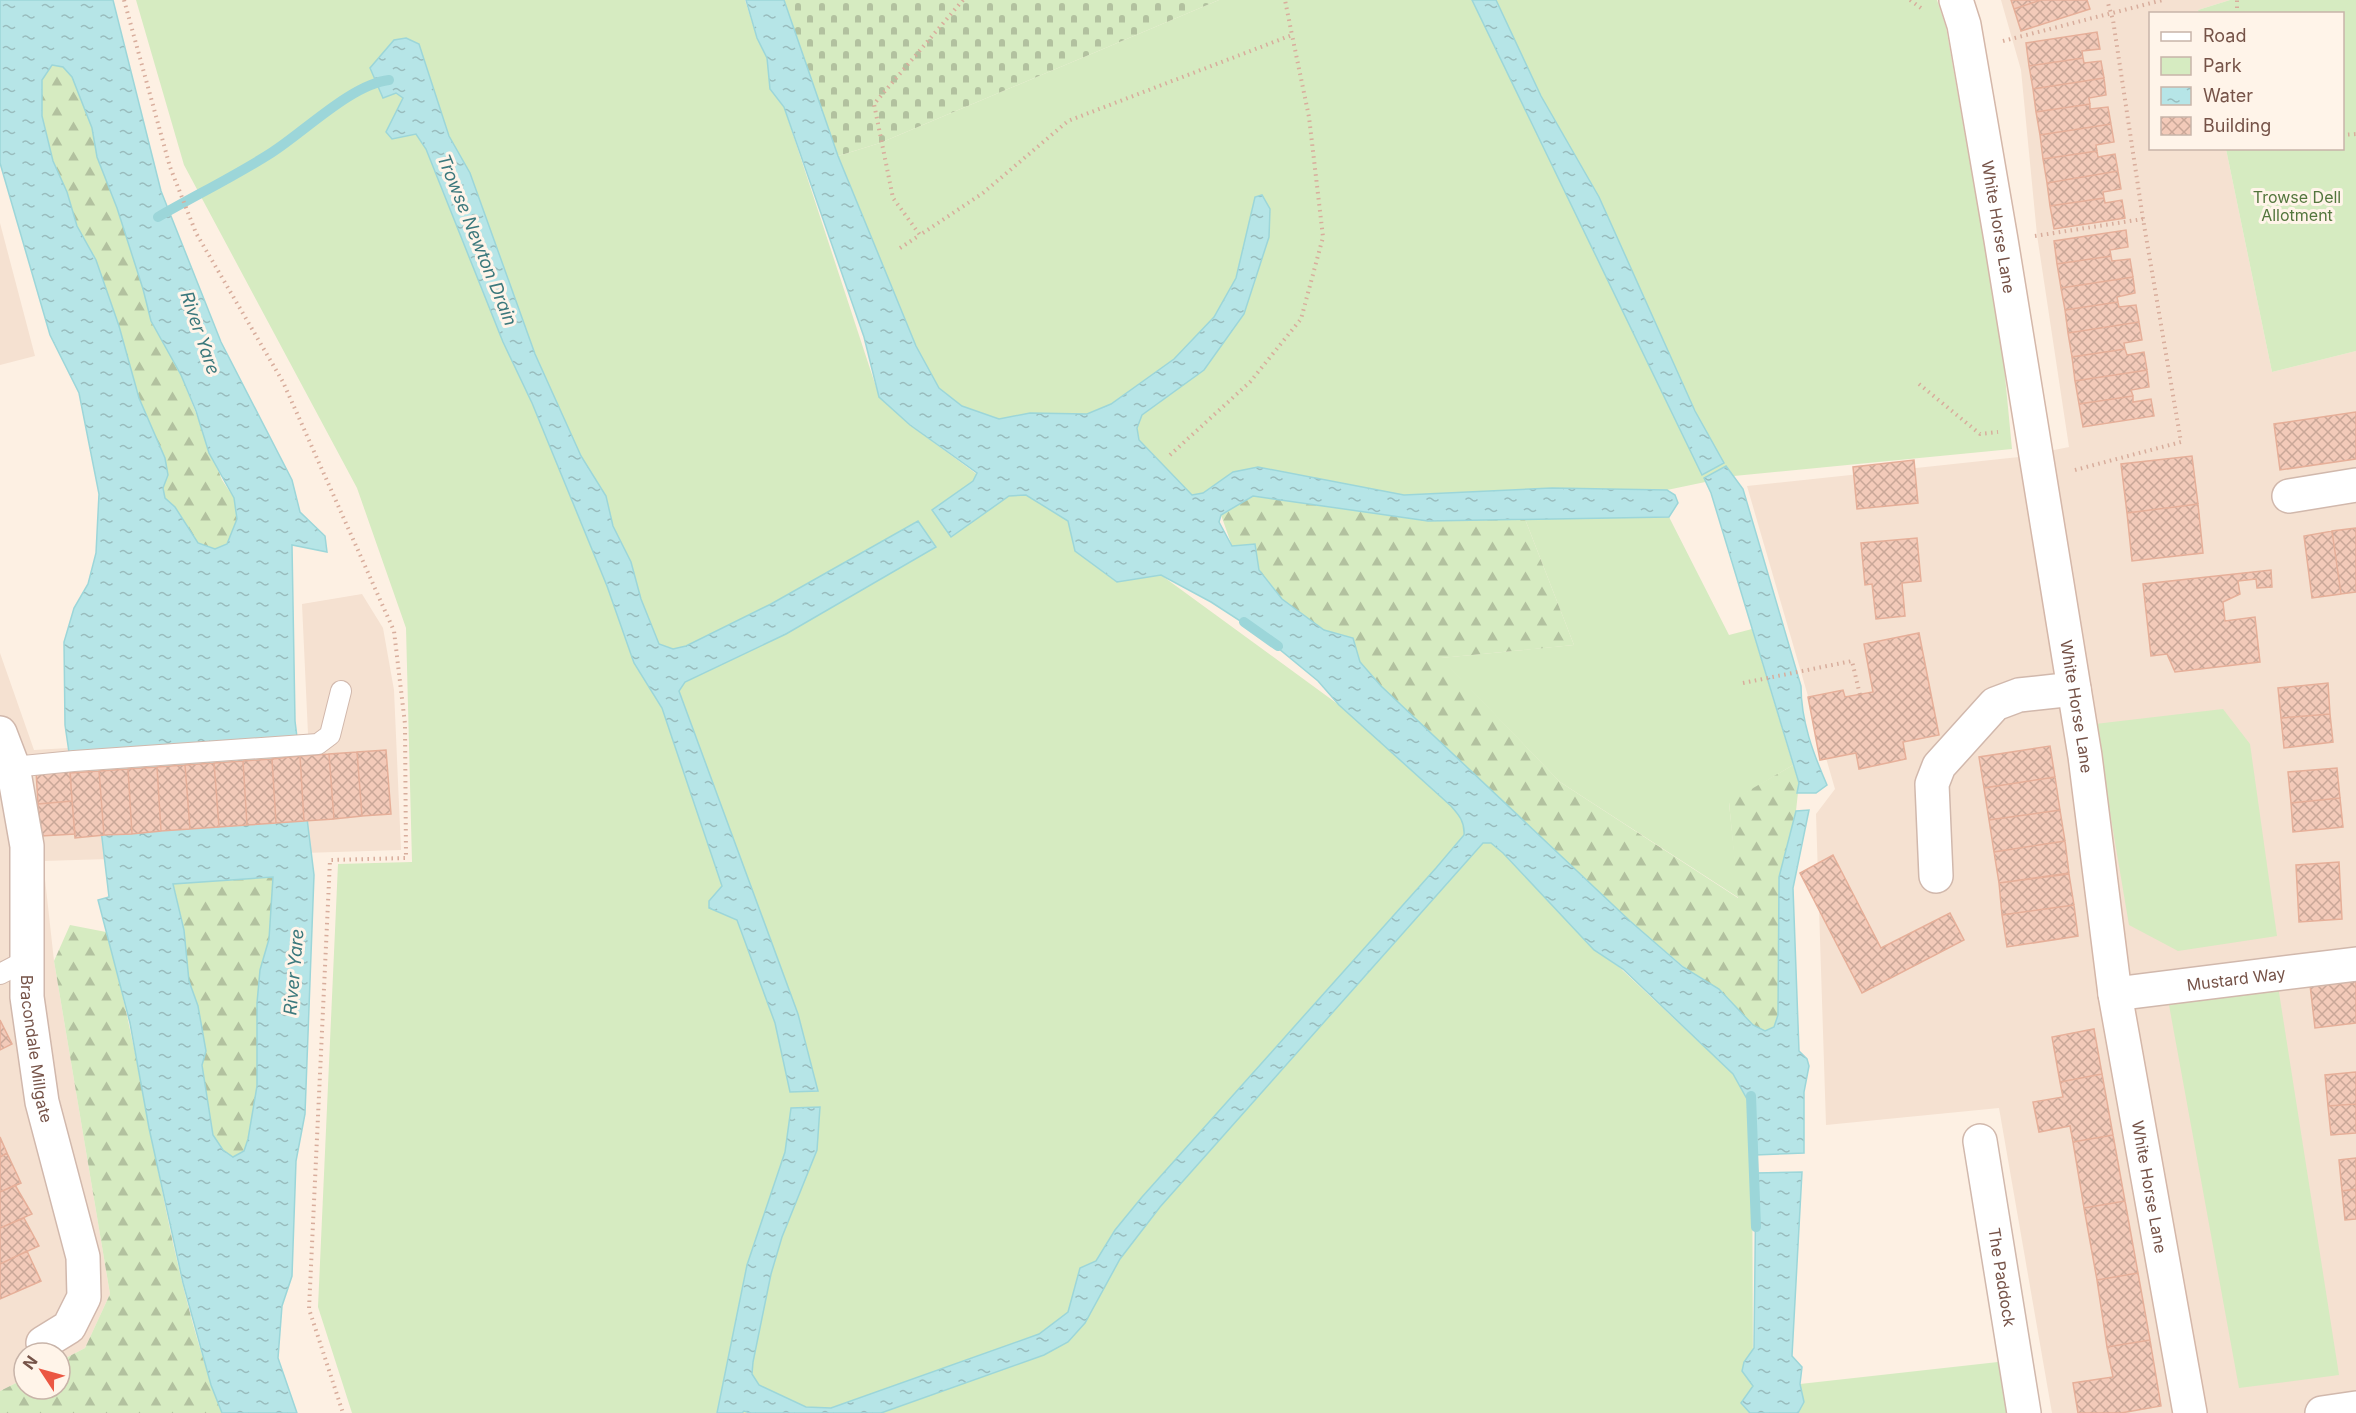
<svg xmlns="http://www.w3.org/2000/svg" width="2356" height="1413" viewBox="0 0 2356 1413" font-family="Inter,sans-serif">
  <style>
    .residential { fill: #f5e1d1 }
    .green { fill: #d6ebc1 }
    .forest { fill: url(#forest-firs) }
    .cemetery { fill: url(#cemetery-stones) }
    .water { fill: url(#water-ripples); stroke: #9cd6d9; stroke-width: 1.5; fill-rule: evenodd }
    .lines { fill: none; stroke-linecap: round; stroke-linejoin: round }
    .stream { stroke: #9cd6d9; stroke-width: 10 }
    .building { fill: url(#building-cross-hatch); stroke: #e6af99; stroke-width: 1.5 }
    .lane-casing { stroke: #d1b8ac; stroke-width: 22 }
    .street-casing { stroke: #d1b8ac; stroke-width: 36 }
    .secondary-casing { stroke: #d4b7a9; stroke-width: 36 }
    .path { stroke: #d8ad9c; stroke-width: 4; stroke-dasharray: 1.5 4.5; stroke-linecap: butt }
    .lane { stroke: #fff; stroke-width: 20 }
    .street { stroke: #fff; stroke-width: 33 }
    .secondary { stroke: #fff; stroke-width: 33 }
    .labels { text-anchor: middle; stroke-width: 6; stroke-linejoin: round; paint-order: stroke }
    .park-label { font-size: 16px; fill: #53763d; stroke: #fff4e9 }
    .street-label { font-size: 16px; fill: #765348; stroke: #fff4e9 }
    .water-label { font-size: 18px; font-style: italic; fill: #3b787c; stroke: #fff4e9 }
  </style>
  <defs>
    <pattern id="forest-firs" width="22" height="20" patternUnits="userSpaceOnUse" patternTransform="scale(1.5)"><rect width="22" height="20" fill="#d6ebc1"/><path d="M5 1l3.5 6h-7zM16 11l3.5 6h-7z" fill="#b2c19f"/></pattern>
    <pattern id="cemetery-stones" width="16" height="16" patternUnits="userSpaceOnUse" patternTransform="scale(1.5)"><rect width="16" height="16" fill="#d6ebc1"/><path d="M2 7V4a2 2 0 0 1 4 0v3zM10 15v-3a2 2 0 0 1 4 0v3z" fill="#b2c19f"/></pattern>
    <pattern id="water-ripples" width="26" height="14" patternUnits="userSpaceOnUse" patternTransform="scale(1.5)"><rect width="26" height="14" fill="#b6e5e7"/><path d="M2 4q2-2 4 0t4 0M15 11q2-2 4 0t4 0" fill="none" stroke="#99bcbd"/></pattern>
    <pattern id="building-cross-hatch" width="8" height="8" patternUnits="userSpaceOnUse" patternTransform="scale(1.5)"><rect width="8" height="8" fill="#f3cab9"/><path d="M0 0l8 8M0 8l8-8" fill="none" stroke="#c9a798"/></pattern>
  </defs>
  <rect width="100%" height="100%" fill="#fdf0e3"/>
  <!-- residential -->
  <path class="residential" d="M2001 0H2230L2198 10 2199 13 2150 14V148L2226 149 2272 372 2356 351V1413H2052L1999 1108 1826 1125 1816 814 1835 789 1747 486 2019 457 2069 447 2037 235 2021 70Z
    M0 223 35 356 0 365Z
    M362 594 383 628 394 690 401 850 43 861 54 961 110 1294 85 1348 60 1361V1353H24V1379L0 1391V653L34 750 308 734 302 604Z"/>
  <!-- green -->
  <path class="green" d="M136 0H745L757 38 767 58 770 89 784 107 879 396 910 425 982 478 950 537 1009 496 1026 495 1068 521 1075 551 1117 582 1161 575 1339 705 1503 853 1594 950 1619 967 1733 1074 1752 1108 1753 1386 1800 1384 2007 1361 2015 1413H352L318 1307 338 864 412 862 406 628 357 488 184 165Z
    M1219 0H1937L1946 27 2002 345 2012 449 1734 476 1667 490 1552 488 1404 495 1233 472 1203 493 1192 495 1139 440 1137 428 1142 415 1204 370 1244 314 1255 197 1236 278 1214 317 1174 359 1111 404 1087 414 1030 413 999 419 962 406 939 388 916 346 838 156 880 143Z
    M2230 0H2356V351L2272 372 2226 149 2342 148V14L2199 13 2198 10Z
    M1669 517 1729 635 1752 629 1793 765 1729 803 1739 898 1560 782 1440 658 1574 645 1525 519Z
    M2223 709 2250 744 2277 936 2178 951 2129 925 2095 724Z
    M2278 986 2339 1375 2239 1388 2169 1005Z"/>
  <!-- forest -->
  <path class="forest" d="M52 65 63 67 72 77 92 128 97 157 117 208 143 289 151 321 181 375 222 480 234 498 238 519 227 544 215 549 198 543 175 507 165 498 163 488 168 475 165 458 139 398 119 326 96 260 77 226 67 192 53 161 42 116V80Z
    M1253 496 1428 521 1525 519 1574 645 1441 658 1560 782 1738 898 1729 802 1793 765 1799 783 1796 811 1779 877 1778 1015 1774 1028 1765 1031 1753 1026 1630 921 1381 686 1360 662 1353 638 1324 630 1282 599 1259 570 1255 545 1232 546 1221 515Z
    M274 877 269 939 260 970 257 1003V1086L248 1139 244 1151 233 1157 223 1150 213 1135 202 1065 206 1051 198 1006 189 981 184 930 173 883Z
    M70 925 106 932C151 1090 163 1259 222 1413H0V1391L24 1379V1389H60V1361L85 1348 110 1294 54 961Z"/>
  <!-- cemetery -->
  <path class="cemetery" d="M784 0H1219L880 143 838 156Z"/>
  <!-- water -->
  <path class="water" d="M0 0H113L161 191 221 342 292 480 300 512 325 536 327 552 292 545 295 721 314 875 305 1114 296 1161 292 1276 282 1306 278 1358 297 1413H222L211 1385 183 1283 149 1128 130 1023 98 900 109 897 94 771 70 759 65 725 64 642 74 608 88 584 96 553 99 494 79 393 50 335 0 163ZM52 65 63 67 72 77 92 128 97 157 117 208 143 289 151 321 181 375 196 411 209 453 234 498 237 519 227 544 215 549 198 543 175 507 165 498 163 488 168 475 165 458 139 398 119 326 96 260 77 226 67 192 53 161 42 116V80ZM273 877 269 939 260 970 257 1003V1086L248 1139 244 1151 233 1157 223 1150 213 1135 202 1065 206 1051 198 1006 189 981 184 930 173 884Z
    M746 0H784L838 156 916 346 939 388 962 406 999 419 1030 413 1087 414 1111 404 1174 359 1214 317 1236 278 1255 197 1262 195 1270 209 1269 237 1244 314 1204 370 1142 415 1137 428 1139 440 1192 495 1203 493 1233 472 1258 467 1404 495 1552 488 1667 490 1675 495 1678 503 1669 517 1428 521 1253 496 1221 515 1219 522 1232 546 1255 544 1259 570 1282 599 1324 630 1353 638 1360 662 1381 686 1630 921 1683 967 1719 989 1753 1025 1765 1031 1774 1027 1778 1015 1779 877 1796 811 1809 810 1793 888 1799 1051 1807 1059 1809 1066 1804 1092V1153L1755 1155 1752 1108 1733 1074 1623 969 1594 950 1503 853 1491 843H1483L1160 1207 1120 1259 1085 1323 1068 1342 1044 1355 881 1413H750L744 1411 742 1413H717L747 1265 785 1152 791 1108 820 1107 817 1150 782 1237 771 1274 753 1362 752 1374 759 1385 806 1407 831 1408 1039 1334 1068 1312 1080 1268 1096 1261 1115 1230 1142 1197 1436 868 1464 835C1465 822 1459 815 1451 806L1339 705 1318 681 1262 635 1211 602 1161 575 1117 582 1075 551 1068 521 1026 495 1009 496 951 537 932 510 973 481 977 473 910 425 879 397 864 337 784 107 770 89 767 58 757 38Z
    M1472 0H1496L1541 96 1599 197 1695 411 1724 463 1702 475Z
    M406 38 419 44 449 136 470 173 535 354 581 456 606 496 613 526 631 562 641 599 659 644 673 649 686 646 771 604 918 521 936 547 786 634 685 682 679 691 798 1014 818 1091 790 1092 775 1023 737 920 709 908V901L722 886 662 708 634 663 607 586 532 403 503 342 426 149 416 134 392 139 386 132 403 98 396 93 383 98 370 68 394 40Z
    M1726 466 1743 489 1801 686C1801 721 1813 753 1827 785L1816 793H1797L1799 783 1711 493 1704 478Z
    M1802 1172 1792 1356 1802 1367 1800 1384 1804 1402 1798 1413H1750L1741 1403 1753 1386 1742 1371 1744 1362 1754 1348 1756 1173Z"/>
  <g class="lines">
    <!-- stream -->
    <path class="stream" d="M158 217C196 195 235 176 271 153 304 132 352 84 389 80
      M1244 622 1278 646
      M1751 1096 1756 1227"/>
  </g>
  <!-- building -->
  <path class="building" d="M2011 0H2041L2014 9Z
    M2041 0H2087L2090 9 2021 31 2014 9Z
    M2097 32 2100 49 2082 51 2083 58 2029 66 2026 43Z
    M2083 58 2084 63 2101 61 2104 78 2033 89 2029 66Z
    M2104 78 2106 95 2089 98 2090 104 2036 112 2033 89Z
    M2090 104V109L2108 107 2111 124 2040 135 2036 112Z
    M2111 124 2114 142 2096 145 2097 151 2043 159 2040 135Z
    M2097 151 2098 157 2115 154 2118 171 2047 183 2043 159Z
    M2118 171 2121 189 2103 192 2104 198 2050 206 2047 183Z
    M2104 198 2105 203 2122 200 2125 218 2054 229 2050 206Z
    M2126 230 2128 247 2110 250 2111 256 2057 264 2054 241Z
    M2111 256 2112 261 2130 259 2133 277 2061 288 2057 264Z
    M2133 277 2135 293 2117 297 2118 302 2065 310 2061 288Z
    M2118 302 2119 307 2136 305 2139 322 2068 333 2065 310Z
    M2139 322 2142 340 2124 343 2125 349 2072 357 2068 333Z
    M2125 349 2127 355 2144 352 2147 370 2075 381 2072 357Z
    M2147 370 2149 387 2131 390 2133 396 2079 404 2075 381Z
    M2133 396V402L2151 399 2154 416 2083 427 2079 404Z
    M2356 412V459L2280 470 2274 424Z
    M2192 456 2198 504 2127 513 2121 464Z
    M1914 460 1918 503 1857 509 1853 467Z
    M2198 504 2203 553 2132 561 2127 513Z
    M2356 528V592L2341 594 2332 531Z
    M2332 531 2341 594 2312 598 2304 536Z
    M1917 538 1921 581 1902 583 1905 616 1876 619 1872 584 1865 585 1861 543Z
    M2271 570 2272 587 2257 588 2256 579 2238 581 2240 594 2223 602 2225 621 2255 617 2260 662 2175 672 2167 654 2151 656 2143 584Z
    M1919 633 1939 735 1903 742 1906 759 1859 769 1856 753 1820 760 1808 697 1843 690 1845 697 1873 692 1864 644Z
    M2328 683 2330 714 2281 718 2278 688Z
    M2330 714 2333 742 2284 748 2281 718Z
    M2050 746 2055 777 1984 788 1979 757Z
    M386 750 391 814 362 816 357 752Z
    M357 752 362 816 334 819 329 754Z
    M329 754 334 819 304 821 300 756Z
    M300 756 304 821 276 823 272 759Z
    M272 759 276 823 247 825 243 761Z
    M243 761 247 825 219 827 214 763Z
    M214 763 219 827 190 829 185 765Z
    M185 765 190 829 161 831 157 767Z
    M157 767 161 831 132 834 128 769Z
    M2337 768 2340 798 2291 803 2288 772Z
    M70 769 72 801 38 804 36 771Z
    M128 769 132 834 104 835 99 771Z
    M99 771 104 835 75 838 70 773Z
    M2055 777 2060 810 1989 820 1984 788Z
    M2340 798 2343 827 2293 832 2291 803Z
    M72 801 75 834 41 836 38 804Z
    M2060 810 2065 841 1994 852 1989 820Z
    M2065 841 2069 873 1999 883 1994 852Z
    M1833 855 1881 948 1950 913 1964 940 1862 993 1800 873Z
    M2339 862 2342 919 2299 922 2296 865Z
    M2069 874 2074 905 2002 915 1999 883Z
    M2074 905 2078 936 2007 947 2002 915Z
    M2356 979V1023L2315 1028 2310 985Z
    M0 1020 12 1044 0 1050Z
    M2094 1029 2102 1074 2060 1082 2052 1037Z
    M2356 1072V1104L2328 1106 2325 1075Z
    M2102 1074 2113 1135 2073 1142 2070 1126 2039 1132 2033 1102 2063 1097 2060 1082Z
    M2356 1104V1133L2331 1135 2328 1106Z
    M2113 1135 2125 1201 2084 1208 2073 1142Z
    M0 1137 7 1153 0 1157Z
    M7 1153 21 1183 0 1192V1157Z
    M2356 1158V1189L2342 1191 2339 1160Z
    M15 1185 32 1214 0 1228V1192Z
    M2356 1189V1219L2345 1220 2342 1191Z
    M2125 1201 2138 1273 2097 1280 2084 1208Z
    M24 1218 39 1246 0 1264V1228Z
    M27 1251 41 1281 0 1299V1264Z
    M2138 1273 2150 1340 2107 1347 2097 1280Z
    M2150 1340 2161 1406 2121 1413H2078L2073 1383 2113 1377 2107 1347Z"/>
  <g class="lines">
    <!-- lane casing -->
    <g class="lane-casing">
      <path id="lane" d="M13 767 74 761 318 744 330 735 341 691
        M0 974 27 960"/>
    </g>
    <!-- street casing -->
    <g class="street-casing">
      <g id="street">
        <path d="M2289 496 2356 485"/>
        <path id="s1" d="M0 733 13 767 27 846V997L42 1102 83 1257 84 1297 69 1327 43 1343"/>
        <path d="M1936 876 1932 784 1939 766 1995 704 2019 695 2074 689"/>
        <path id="s2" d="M2115 994 2356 964"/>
        <path id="s3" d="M1980 1141 2024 1413"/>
        <path d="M2322 1413 2356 1408"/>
      </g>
    </g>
    <!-- secondary casing -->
    <g class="secondary-casing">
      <g id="secondary">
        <path id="s4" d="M1956 0 1964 25 2001 240 2085 756 2115 994 2190 1413"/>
      </g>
    </g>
    <!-- path -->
    <path class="path" d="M124 0 170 167 196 233 283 382 394 631 405 724 406 858 330 860 309 1309 343 1413
      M963 0 874 104 893 198 920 235 983 193 1068 121 1292 35 1285 0
      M1910 0 1921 8
      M2237 14V0
      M2003 41 2163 0
      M2342 135 2356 134
      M2035 236 2143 219
      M900 248 920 235
      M1919 384 1980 434 1998 432
      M1170 455 1250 382 1301 319 1323 237 1309 117 1292 35
      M2075 470 2181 442 2143 219 2113 20 2107 0
      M1743 683 1852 661 1860 695"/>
    <!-- lane -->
    <use href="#lane" class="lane"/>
    <!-- street -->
    <use href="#street" class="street"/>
    <!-- secondary -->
    <use href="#secondary" class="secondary"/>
  </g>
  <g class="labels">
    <!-- park labels -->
    <g class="park-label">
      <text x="2297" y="203">Trowse Dell<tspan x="2297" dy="18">Allotment</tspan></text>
    </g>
    <!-- street labels -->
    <g class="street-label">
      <text dy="6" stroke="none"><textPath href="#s4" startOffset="231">White Horse Lane</textPath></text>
      <text dy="6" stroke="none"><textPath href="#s4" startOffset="717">White Horse Lane</textPath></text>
      <text dy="6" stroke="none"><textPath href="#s2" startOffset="122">Mustard Way</textPath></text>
      <text dy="6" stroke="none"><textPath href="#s1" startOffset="320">Bracondale Millgate</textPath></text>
      <text dy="6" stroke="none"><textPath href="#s4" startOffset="1203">White Horse Lane</textPath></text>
      <text dy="6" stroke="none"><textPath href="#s3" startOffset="138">The Paddock</textPath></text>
    </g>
    <!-- water labels -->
    <g class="water-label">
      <text transform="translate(477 240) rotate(68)" y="6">Trowse Newton Drain</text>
      <text transform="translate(200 333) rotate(71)" y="6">River Yare</text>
      <text transform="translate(294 972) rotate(-85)" y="6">River Yare</text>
    </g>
  </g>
  <!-- legend -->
  <rect x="2149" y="12" width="195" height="138" fill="#fff4e9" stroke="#c8b4a9" stroke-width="1.5"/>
  <rect x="2161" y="32" width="30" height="9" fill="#ffffff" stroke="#c8b4a9" stroke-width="1.5"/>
  <text x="2203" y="42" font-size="18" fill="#765348">Road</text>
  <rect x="2161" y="57" width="30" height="18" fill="#d6ebc1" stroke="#c8b4a9" stroke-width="1.5"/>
  <text x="2203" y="72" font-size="18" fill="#765348">Park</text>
  <rect x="2161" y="87" width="30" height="18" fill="url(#water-ripples)" stroke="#c8b4a9" stroke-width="1.5"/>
  <text x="2203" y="102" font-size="18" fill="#765348">Water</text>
  <rect x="2161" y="117" width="30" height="18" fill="url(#building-cross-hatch)" stroke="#c8b4a9" stroke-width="1.5"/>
  <text x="2203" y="132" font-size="18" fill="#765348">Building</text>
  <!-- north arrow -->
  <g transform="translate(42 1371) rotate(306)"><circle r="28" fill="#fff4e9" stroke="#c8b4a9" stroke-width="1.5"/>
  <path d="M0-4.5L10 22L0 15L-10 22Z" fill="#eb5743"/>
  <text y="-9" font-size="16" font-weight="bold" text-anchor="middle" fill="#765348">N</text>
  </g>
</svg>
